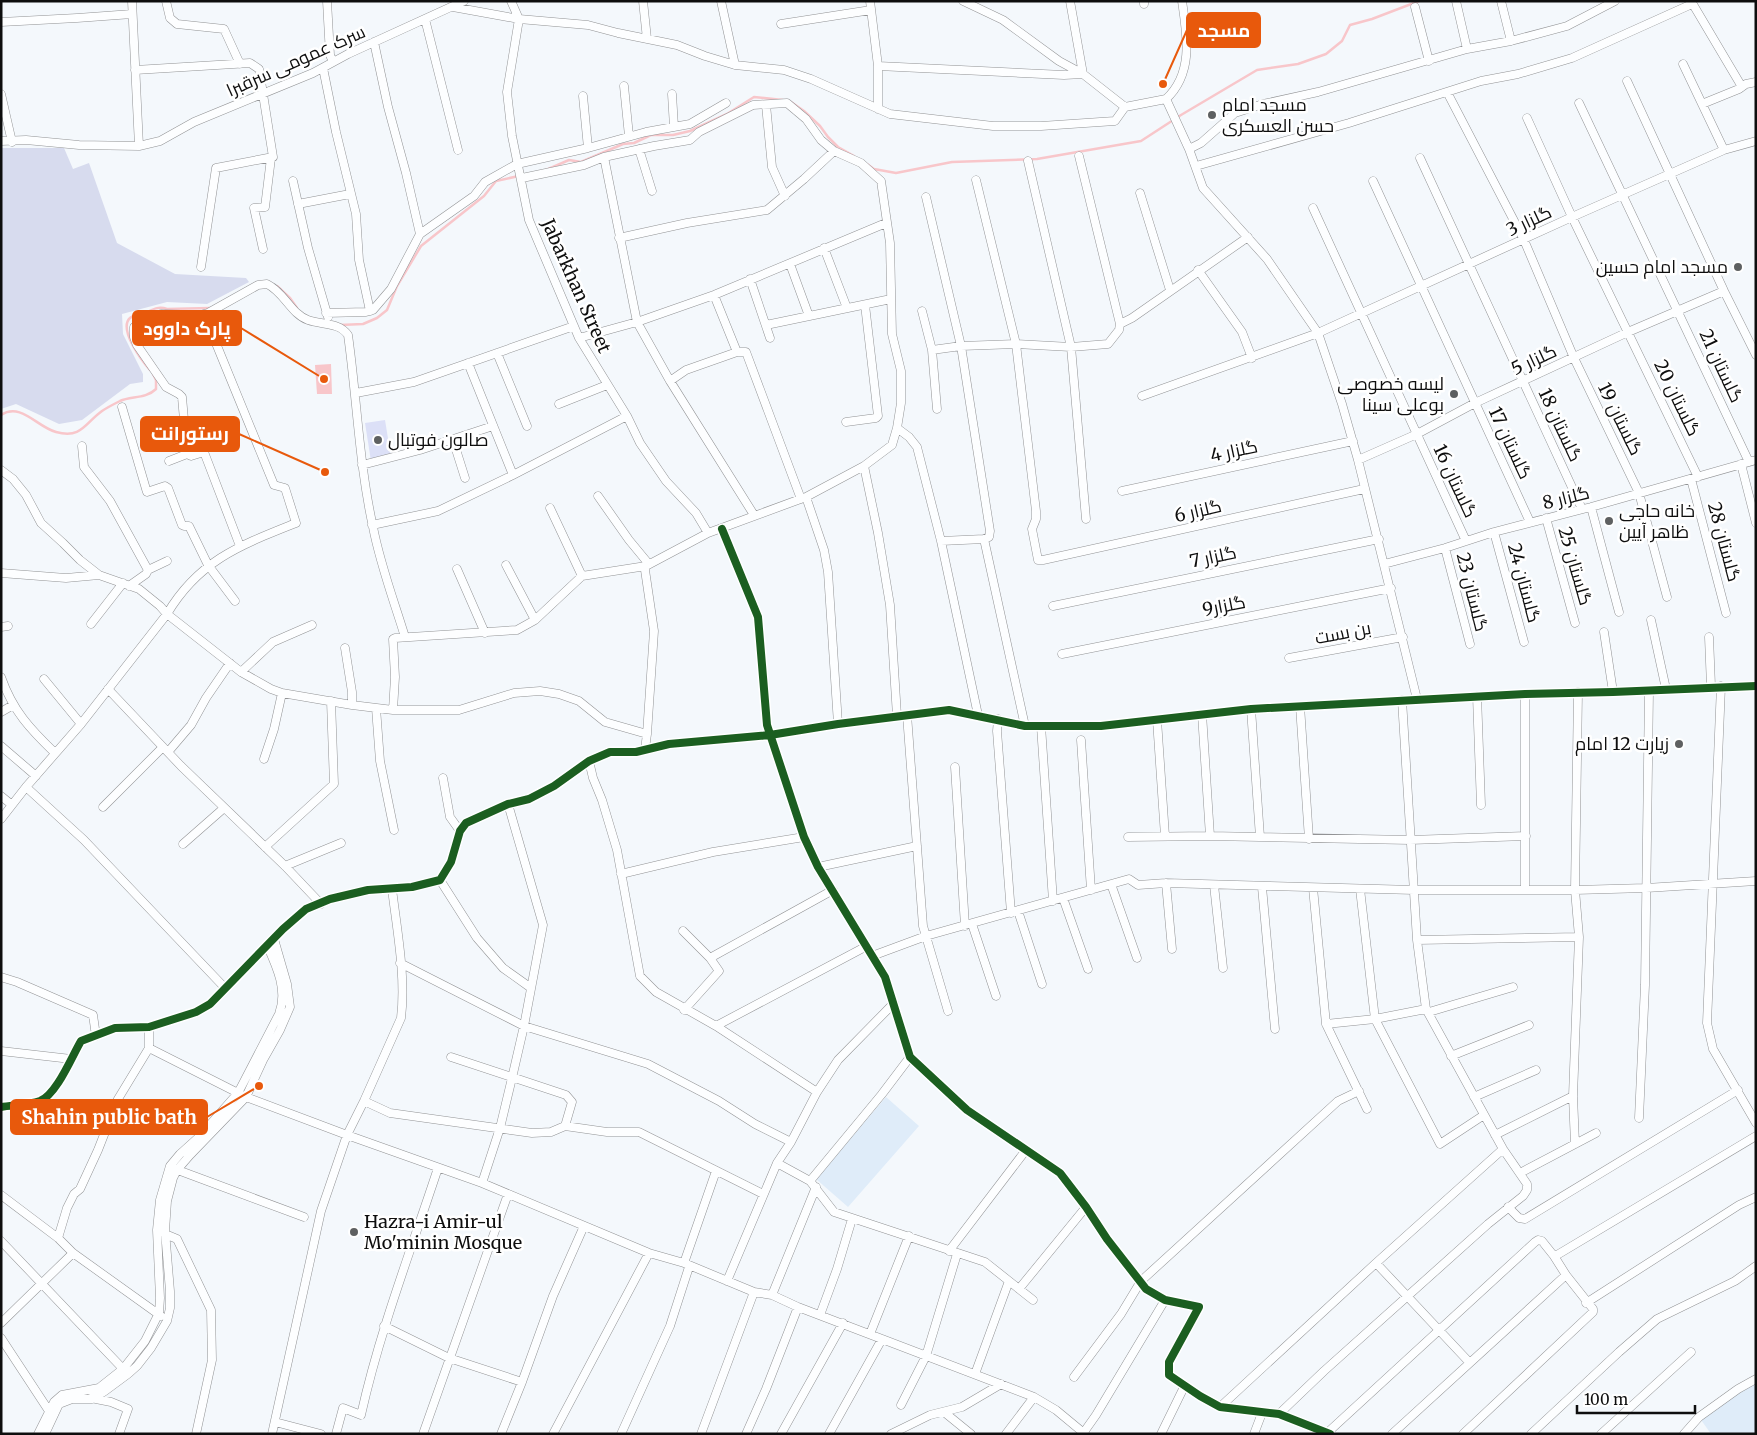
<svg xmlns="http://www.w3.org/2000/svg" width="1757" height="1435" viewBox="0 0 1757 1435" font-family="Merriweather,Cairo,serif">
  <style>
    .farmland { fill: #dfecf9 }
    .cemetery { fill: #d7dbee }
    .pitch { fill: #dce0f7 }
    .water { fill: #f8c6ca }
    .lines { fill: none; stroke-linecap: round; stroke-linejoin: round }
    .stream { stroke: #f8c6ca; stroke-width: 2.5 }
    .minor-casing { stroke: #929395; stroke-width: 9 }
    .minor { stroke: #fdfeff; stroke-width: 8 }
    .cycleway-casing { stroke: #fff; stroke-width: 11 }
    .cycleway { stroke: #1b5e20; stroke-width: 8 }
    .poi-dot { fill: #5e6061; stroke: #fff; stroke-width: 2 }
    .labels { text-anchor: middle; stroke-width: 5; stroke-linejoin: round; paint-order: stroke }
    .street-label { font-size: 18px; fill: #0e0e0e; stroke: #fff }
    .poi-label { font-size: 18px; fill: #0e0e0e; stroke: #fff; text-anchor: start }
    .leader { fill: none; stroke: #e8590c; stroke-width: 2 }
    .callout-dot { fill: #e8590c; stroke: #fff; stroke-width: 2 }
    .callout { fill: #e8590c; stroke: #e8590c; stroke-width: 2 }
    .callout-label { font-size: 19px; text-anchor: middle; font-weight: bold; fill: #fff }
  </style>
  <rect width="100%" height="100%" fill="#f4f8fc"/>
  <!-- farmland -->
  <path class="farmland" d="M886 1097 919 1126 848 1207 816 1179Z
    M1756 1379V1434H1711L1699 1417Z"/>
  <!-- cemetery -->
  <path class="cemetery" d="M1 148H64L73 169 89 163 117 243 175 274 246 278 249 282 207 304 167 302 122 314 123 334 143 374V382L130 384 82 420 59 424 16 404 1 409Z"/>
  <!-- pitch -->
  <path class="pitch" d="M385 420 391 457 371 461 365 423Z"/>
  <!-- water -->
  <path class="water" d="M331 364 332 394H317L315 365Z"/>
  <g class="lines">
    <!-- stream -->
    <path class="stream" d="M791 102 804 111 820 126 828 137 838 147 854 156
      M867 164 874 169 896 173 952 162 1037 159 1141 141 1181 115 1257 70 1298 64 1326 54 1342 41 1350 25 1372 19 1419 1
      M546 170 569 160 581 162 623 144 634 143 651 135H673L690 131 727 114 754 97 783 100
      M277 286 290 298 297 308
      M340 325 363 324 377 318 387 310 397 286 421 246 484 196 496 181 519 176
      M150 370C142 361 118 329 130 318 134 314 140 315 145 313 153 309 159 306 167 309L210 308
      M1 415C21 402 37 427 56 432 82 439 85 423 102 411 108 407 114 404 120 401 131 396 146 399 156 389V380L153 374"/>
    <!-- minor casing -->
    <g class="minor-casing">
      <path id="minor" d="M132 1 139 146
        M166 1 170 18 177 24 224 29 240 64
        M327 1 330 55 333 62
        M511 1 519 19
        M643 1 647 39
        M721 1 735 65
        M870 1 878 66V109
        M963 1 1003 20 1059 61 1083 74 1125 107
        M1144 1V4
        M1456 1 1467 49
        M1501 1 1511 41
        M1691 1 1742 87
        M453 7 519 19 588 25 618 33 677 45 705 56 735 65 784 70 811 79 890 114 993 126H1041L1115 121 1125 107 1166 99
        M1415 7 1429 61
        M425 19 458 150
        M519 19 507 92 512 136 529 220 579 338 627 416 640 443 666 481 696 513 708 533
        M1 22 77 18 132 14
        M781 24 871 10
        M374 42 388 107 406 173 420 234
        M1683 64 1724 150
        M878 66 1064 75 1083 74 1070 1
        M323 68 336 132 356 214 359 260 370 311
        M135 70 250 63 259 69 273 157 216 168 201 267
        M1627 81 1724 291 1756 355
        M624 86 629 136
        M1447 92 1524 240 1574 358 1639 493 1667 597
        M1 94 12 142
        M672 94 674 127
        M583 96 588 148
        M1166 99 1189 149 1203 188 1267 259 1318 333 1342 404 1358 460 1417 699
        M1166 99C1194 73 1187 35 1182 1
        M1579 103 1749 462
        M1702 104 1739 89 1746 84 1756 82
        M766 105 772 167 785 196
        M1527 118 1572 217 1698 477
        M1 141 26 140 79 145 139 146 160 141 194 122 313 73 348 54 464 1
        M639 149 652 191
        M1189 149 1201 143 1235 113 1263 104 1318 92 1467 49 1511 41 1567 26 1615 1
        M1079 156 1120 324
        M604 157 637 322 670 381 754 515
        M1420 158 1582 509
        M1028 161 1071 347 1086 519
        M1196 166 1349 123 1481 81 1518 74 1572 58 1692 4
        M522 178 584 165 604 157 654 146 690 140 699 132 753 105 787 103 806 119 821 140 834 151 861 163 881 181 890 243 892 334 901 371V403L897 428 892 445 864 466 806 497 708 533 646 566 645 570 654 631 647 734 645 749
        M976 180 1016 344 1036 511V519L1032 529 1038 560H1043L1364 489
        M293 181 308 248 328 317
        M1373 181 1530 522
        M1140 193 1170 290
        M926 197 961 346 990 531 989 537 984 539 941 541
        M298 204 350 194
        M1313 208 1466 541
        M619 238 687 223 767 210 804 179 834 151
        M824 248 847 308
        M263 249 254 208 265 207 271 158
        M790 264 809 316
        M1198 270 1242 332 1252 358
        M750 279 770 338
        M714 295 737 352
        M922 311 932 350 937 409
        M326 313 366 312 373 310 391 289 420 234 474 196 485 182 517 164 588 148 646 132 690 124 726 103
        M766 325 891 299
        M579 338 637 322 714 295 886 223
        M932 350 961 346 1016 344 1071 347 1108 344 1119 330 1120 324 1132 318 1248 237
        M497 353 527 426
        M468 363 513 475
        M670 381 686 370 737 352H746L801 499
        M356 393 414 382 574 326
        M1142 396 1318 333 1572 217 1724 150 1756 141
        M559 404 607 385
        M122 407 146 489 147 492 165 486 168 488 182 525 184 526H189L208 565 235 601
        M846 422 876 418 878 416 865 305
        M897 428 909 437 917 447 941 541 978 715
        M453 440 465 478
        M82 446 84 467 110 501 148 570
        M1358 460 1417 434 1475 403 1628 332 1724 291
        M169 461 187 454
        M1741 464 1756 523
        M362 465 420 450 493 426
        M864 466 878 533 890 605 897 716
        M1 470 13 479 26 495 41 523 63 543 80 560 99 575 139 589 160 606 167 614 241 672 271 689 282 693 352 705 393 710H459L514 693 540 691 559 694 579 701 605 722 647 734
        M1691 479 1726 613
        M1122 491 1353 441
        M598 496 629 540 648 563
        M806 497 824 550 828 572 838 724
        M1591 507 1619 612
        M550 508 582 576
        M1546 518 1575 623
        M372 525 438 511 513 475 627 416
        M722 529 758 617 767 725 804 837 818 867 885 977 910 1057 967 1110 1060 1173 1086 1207 1107 1239 1146 1289 1165 1300 1199 1307 1169 1362V1375L1200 1396 1220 1407 1279 1414 1330 1434
        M1494 532 1524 642
        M984 539 1025 726
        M240 546 204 452 191 456 187 454 182 397 179 394 166 387 137 345 134 337V327L150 318 161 314 201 315 208 313 258 285 267 284C284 292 291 314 308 320 322 325 339 322 348 335 357 399 359 464 373 527 380 564 394 601 405 637
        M1445 548 1470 644
        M1384 564 1445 548 1494 532 1591 507 1756 460
        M506 565 535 620
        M457 569 485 633
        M1 573 66 578 99 575
        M129 586 146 574 148 570 167 561
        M1053 606 1379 539
        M1651 620 1666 689
        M91 624 123 583
        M1 627 8 626
        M1604 632 1613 692
        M1709 637 1711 686
        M345 648 352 692V705
        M1062 654 1391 588
        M1289 658 1403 637
        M241 672 273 642 312 625
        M1 677C13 711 30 729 55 753
        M44 679 81 724
        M1721 686 1707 1023 1713 1049 1756 1123
        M108 689 181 766 285 866 321 904
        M1477 696 1481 805
        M1300 706 1309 839
        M376 708 380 761 394 830
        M1251 709 1260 837
        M393 710 395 677 393 639 395 638 517 630 535 620 582 576 646 566
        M1 712 13 705
        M1202 714 1210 836
        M907 715 923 926 948 1011
        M998 719 997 731 1011 913
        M1157 720 1165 836
        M1041 726 1053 901
        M1081 740 1091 890
        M1 746 36 776
        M168 752 191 725 206 698 230 663
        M264 759 274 729 282 693
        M589 761 593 778 602 800 617 850 640 976 656 992 716 1026 817 1092
        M955 767 965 926
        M443 778 450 817 460 831
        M26 787 84 840 225 988
        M1 796 12 805
        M103 807 163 747
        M1 819 26 787 81 724 167 614C199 560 241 545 296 523L285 488 274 485 204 314
        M1128 837 1210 836 1410 840 1526 836
        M183 844 224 808
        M265 847 334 784 331 701
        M285 866 341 843
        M818 867 917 846
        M621 874 713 852 804 837
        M440 880 477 938 503 968 531 988
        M1166 883 1172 949
        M1111 884 1137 958
        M1214 885 1223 968
        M1262 887 1275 1029
        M1313 888 1326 1024 1367 1109
        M1360 889 1375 1019 1440 1144 1484 1115
        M1525 889V694
        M1063 898 1088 969
        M1018 911 1042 984
        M972 924 996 996
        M683 931 710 958 719 971 684 1010
        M1417 940 1579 937
        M872 956 926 936 1129 879 1138 885 1166 883 1414 890H1575L1646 888 1756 881
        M710 958 833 890
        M400 963 524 1026 648 1064 719 1101 755 1124 791 1142
        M1 977 17 982 93 1015 96 1036
        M1429 1012 1513 987
        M1326 1024 1375 1019 1426 1009
        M716 1026 865 947
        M149 1027V1048L246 1097 347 1135 482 1183 649 1253 684 1263 754 1292 772 1295 798 1307 1034 1397 1056 1410 1085 1434
        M1 1051 71 1059
        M1451 1056 1529 1025
        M451 1057 566 1095 572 1102 565 1126
        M1474 1097 1536 1070
        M364 1101 390 1113 532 1133 551 1132 565 1126 607 1132H639L763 1194
        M1 1107C13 1105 28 1105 40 1101 57 1094 72 1056 81 1041L115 1028 149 1027 196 1012 210 1004 283 929 306 909 330 899 368 890 412 887 440 880 451 862 460 831 466 823 508 804 529 799 554 786 589 761 610 752H636L669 744 770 735 838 724 949 710 1025 726H1101L1251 709 1525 694 1613 692 1756 686
        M1639 1118 1645 985 1649 691
        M1495 1135 1573 1096
        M1575 1144 1573 1096 1579 937 1575 890 1578 692
        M777 1163 810 1181 834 1212 985 1262 1033 1300
        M175 1169 304 1217
        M1520 1173 1596 1133
        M810 1181 882 1094 910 1057
        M482 1183 500 1128 512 1078 524 1026 543 925 508 804
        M1 1195 58 1238 73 1253 161 1316
        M1508 1207 1519 1218 1525 1219 1738 1090
        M165 1234 177 1239 211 1310 212 1360 196 1434
        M58 1238 67 1208 74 1194 80 1189 98 1150 118 1099 149 1048
        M1 1241 126 1372
        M949 1251 1026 1150
        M684 1263 716 1171
        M1376 1263 1469 1362
        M727 1281 777 1163 791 1142 817 1092 838 1060 894 1003
        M1019 1289 1086 1207
        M772 1295 816 1187
        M1586 1303 1739 1205 1756 1197
        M820 1315 837 1269 852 1219
        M1 1323 73 1253
        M384 1326 449 1358 522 1382
        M870 1334 909 1236
        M1 1338 49 1411
        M975 1374 1009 1281
        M1074 1377 1121 1314 1141 1281 1338 1101 1359 1091
        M91 1398 111 1402 128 1409 119 1434
        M901 1405 926 1356 957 1254
        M1220 1407 1376 1263 1503 1149
        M944 1412 971 1434
        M1279 1414 1324 1371 1488 1224 1523 1196 1527 1190V1184L1503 1149 1426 1009 1417 940 1402 700
        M275 1422 321 1434
        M1084 1432 1096 1415 1165 1300
        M38 1434 54 1402 62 1395 99 1388 123 1369 145 1341 159 1313 160 1298 157 1230 160 1200 170 1166 180 1154 200 1136 238 1093 279 1014C288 991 277 967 267 945
        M45 1434 59 1404 72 1399H92L105 1391 128 1374 137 1366 151 1348 167 1321 170 1308V1291L165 1231 167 1201 173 1178 177 1170 190 1155 246 1097 263 1060 280 1030 290 1007 287 984 274 939
        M272 1434 321 1211 347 1135 364 1101 401 1018C406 977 397 930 392 889
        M336 1434 343 1408 361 1415C380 1330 411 1250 438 1168
        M423 1434 508 1194
        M501 1434 522 1382 553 1296 584 1226
        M553 1434 649 1253
        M621 1434 670 1326 689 1267
        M701 1434 754 1292
        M746 1434 766 1389 798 1307
        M781 1434 843 1323
        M829 1434 882 1339
        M891 1434 930 1415 962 1407 1001 1384
        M1006 1434 1034 1397
        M1161 1434 1185 1385
        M1254 1434 1262 1413
        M1326 1434 1535 1242 1538 1240 1542 1241 1554 1256 1557 1255 1756 1136
        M1392 1434 1566 1275
        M1463 1434 1593 1312V1309L1566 1275 1554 1256
        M1531 1434 1619 1352 1657 1319 1735 1281 1756 1266
        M1601 1434 1691 1352
        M1684 1434 1699 1417 1738 1389 1756 1379"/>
    </g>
    <!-- minor -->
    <use href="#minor" class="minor"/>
    <!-- cycleway casing -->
    <g class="cycleway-casing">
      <path id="cycleway" d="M722 529 758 617 767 725 804 837 818 867 885 977 910 1057 967 1110 1060 1173 1086 1207 1107 1239 1146 1289 1165 1300 1199 1307 1169 1362V1375L1200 1396 1220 1407 1279 1414 1330 1434
        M1 1107C13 1105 28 1105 40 1101 57 1094 72 1056 81 1041L115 1028 149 1027 196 1012 210 1004 283 929 306 909 330 899 368 890 412 887 440 880 451 862 460 831 466 823 508 804 529 799 554 786 589 761 610 752H636L669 744 770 735 838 724 949 710 1025 726H1101L1251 709 1525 694 1613 692 1756 686"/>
    </g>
    <!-- cycleway -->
    <use href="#cycleway" class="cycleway"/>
  </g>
  <!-- markers -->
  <g class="poi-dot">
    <circle cx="1212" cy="115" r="5"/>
    <circle cx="1738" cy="267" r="5"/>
    <circle cx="1454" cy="394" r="5"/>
    <circle cx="378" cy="440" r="5"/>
    <circle cx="1609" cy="521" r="5"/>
    <circle cx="1679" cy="744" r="5"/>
    <circle cx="354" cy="1232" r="5"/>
  </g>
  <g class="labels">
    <!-- street labels -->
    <g class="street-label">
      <text transform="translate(296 61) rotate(-24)" y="6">سرک عمومی سرقبرا</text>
      <text transform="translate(1529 221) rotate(-25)" y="6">گلزار 3</text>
      <text transform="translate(576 286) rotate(66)" y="6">Jabarkhan Street</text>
      <text transform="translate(1534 360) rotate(-25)" y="6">گلزار 5</text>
      <text transform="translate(1721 366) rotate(65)" y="6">گلستان 21</text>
      <text transform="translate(1677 398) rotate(64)" y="6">گلستان 20</text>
      <text transform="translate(1620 419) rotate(64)" y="6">گلستان 19</text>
      <text transform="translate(1560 425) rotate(65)" y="6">گلستان 18</text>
      <text transform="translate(1510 443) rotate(65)" y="6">گلستان 17</text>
      <text transform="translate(1234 451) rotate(-12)" y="6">گلزار 4</text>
      <text transform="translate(1455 481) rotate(65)" y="6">گلستان 16</text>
      <text transform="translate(1566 498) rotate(-14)" y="6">گلزار 8</text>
      <text transform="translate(1198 511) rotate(-13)" y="6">گلزار 6</text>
      <text transform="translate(1724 542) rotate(75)" y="6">گلستان 28</text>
      <text transform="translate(1213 557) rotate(-12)" y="6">گلزار 7</text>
      <text transform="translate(1575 566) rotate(74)" y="6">گلستان 25</text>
      <text transform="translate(1524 583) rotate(75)" y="6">گلستان 24</text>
      <text transform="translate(1472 592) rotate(76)" y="6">گلستان 23</text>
      <text transform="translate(1224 606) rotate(-11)" y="6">گلزار9</text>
      <text transform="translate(1343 633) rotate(-11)" y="6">بن بست</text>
    </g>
    <!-- poi labels -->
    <g class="poi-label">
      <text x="1222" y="111">مسجد امام<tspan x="1222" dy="21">حسن العسکری</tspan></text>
      <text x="1728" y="273" text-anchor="end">مسجد امام حسین</text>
      <text x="1444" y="390" text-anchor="end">لیسه خصوصی<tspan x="1444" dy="21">بوعلی سینا</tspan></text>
      <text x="388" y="446">صالون فوتبال</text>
      <text x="1619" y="517">خانه حاجی<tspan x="1619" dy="21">ظاهر آیین</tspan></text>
      <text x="1669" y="750" text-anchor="end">زیارت 12 امام</text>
      <text x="364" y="1228">Hazra-i Amir-ul<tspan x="364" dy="21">Mo'minin Mosque</tspan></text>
    </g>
  </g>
  <!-- callouts -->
  <path class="leader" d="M1163 84L1187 30M324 379L241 328M325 472L239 434M259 1086L207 1117"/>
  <g class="callout-dot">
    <circle cx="1163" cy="84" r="5"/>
    <circle cx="324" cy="379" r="5"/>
    <circle cx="325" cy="472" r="5"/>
    <circle cx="259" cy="1086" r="5"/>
  </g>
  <g class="callout">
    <rect x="1187" y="13" width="73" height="34" rx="5"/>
    <rect x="133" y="311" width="108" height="34" rx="5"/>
    <rect x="141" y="417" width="98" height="34" rx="5"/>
    <rect x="11" y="1100" width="196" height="34" rx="5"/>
  </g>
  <g class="callout-label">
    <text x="1224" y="37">مسجد</text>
    <text x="187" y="335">پارک داوود</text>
    <text x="190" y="440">رستورانت</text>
    <text x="109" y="1124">Shahin public bath</text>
  </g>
  <!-- border -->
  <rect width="1757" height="1435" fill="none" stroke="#0e0e0e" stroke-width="5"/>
  <!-- scale -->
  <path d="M1577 1405v8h118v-8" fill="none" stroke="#0e0e0e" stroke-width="2.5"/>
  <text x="1584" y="1405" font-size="15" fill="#0e0e0e" stroke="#ffffff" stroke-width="4" paint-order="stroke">100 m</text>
</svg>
